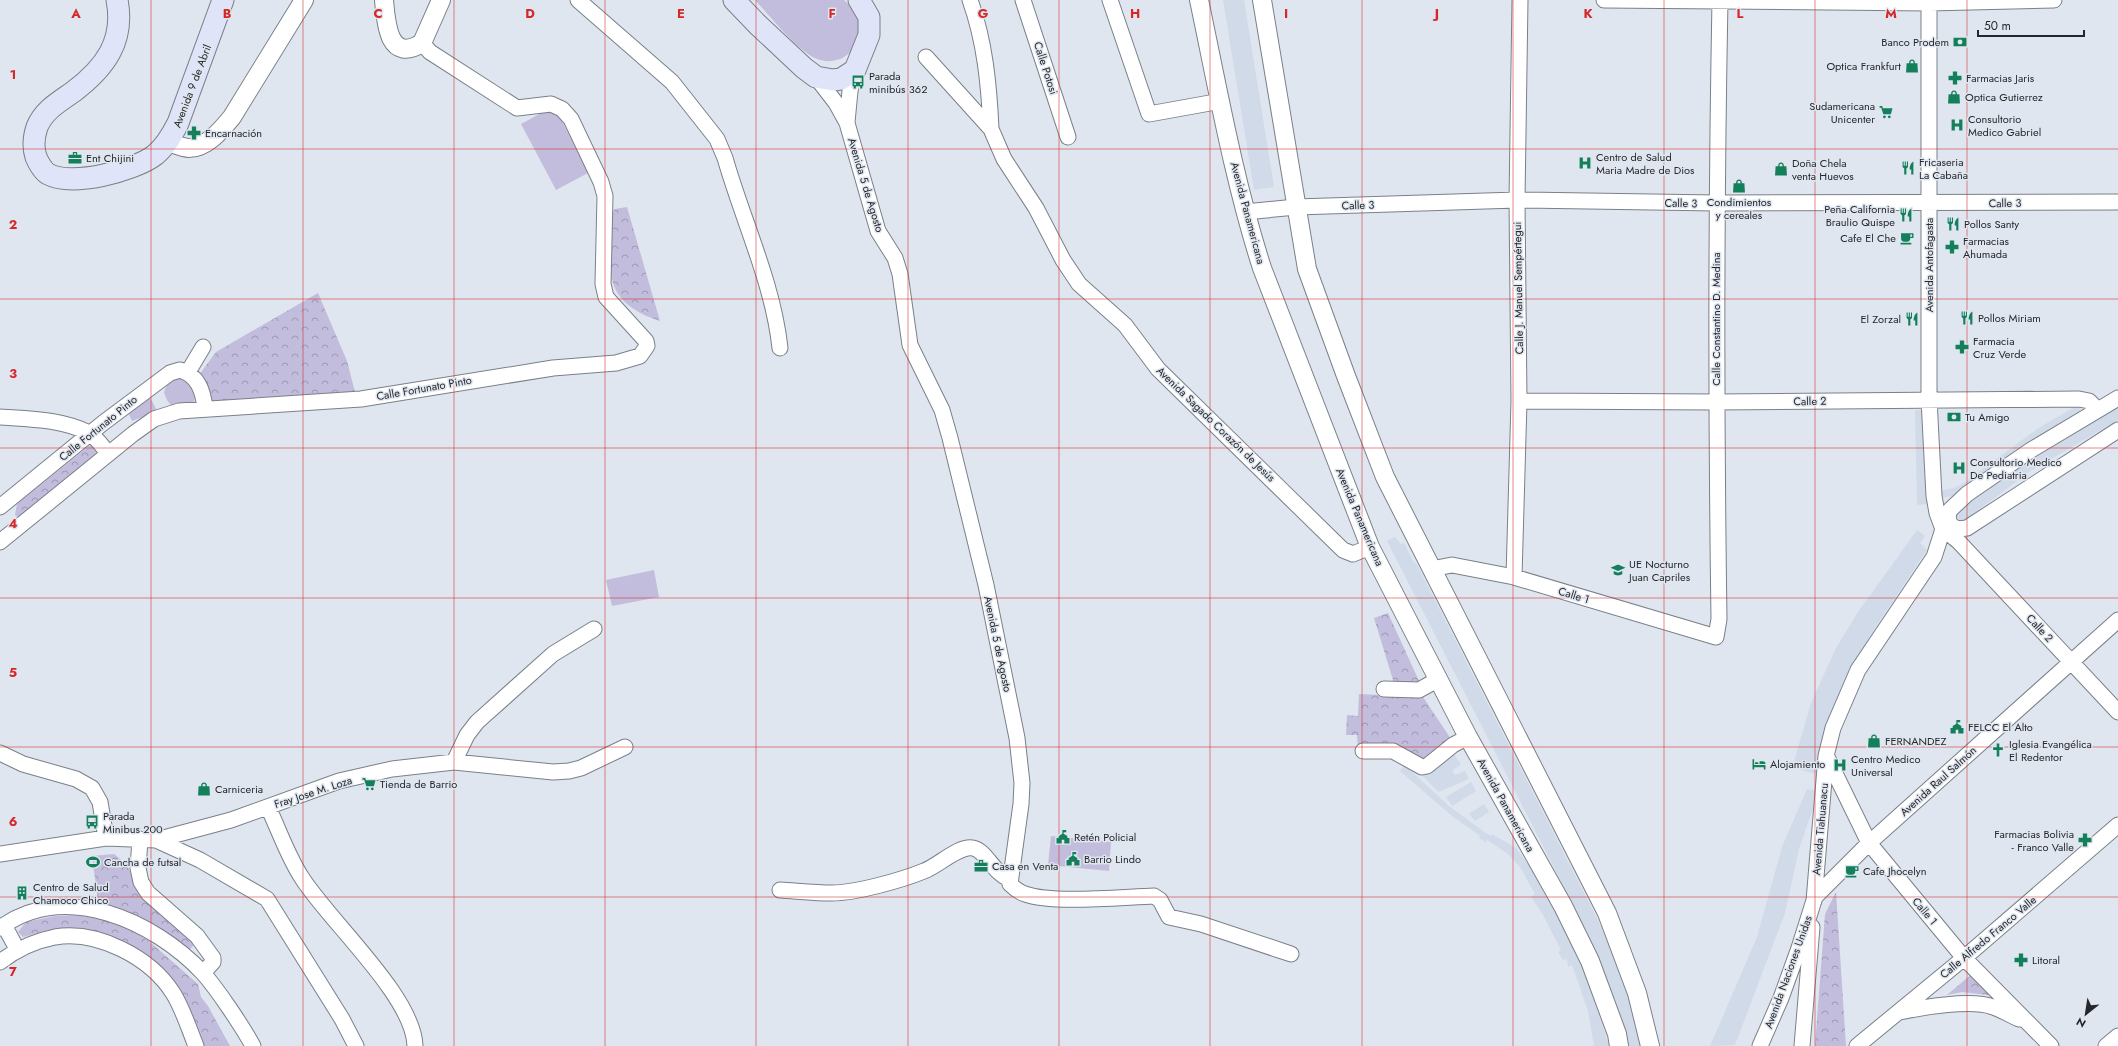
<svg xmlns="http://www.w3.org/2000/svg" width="2118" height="1046" viewBox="0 0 2118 1046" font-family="Jost,sans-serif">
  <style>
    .built { fill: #d0dae9 }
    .grass { fill: #c2bcdd }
    .forest { fill: url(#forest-crowns) }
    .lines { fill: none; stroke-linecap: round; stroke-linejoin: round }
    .minor-casing { stroke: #7a8088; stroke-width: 17 }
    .tertiary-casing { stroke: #7a8088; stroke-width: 20 }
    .secondary-casing { stroke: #7a8088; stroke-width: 23 }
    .minor { stroke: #fff; stroke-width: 15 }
    .tertiary { stroke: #fff; stroke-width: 18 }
    .secondary { stroke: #e0e4f9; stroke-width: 21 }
    .grid { fill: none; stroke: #d62828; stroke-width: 1; stroke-opacity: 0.55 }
    .labels { text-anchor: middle; stroke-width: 3; stroke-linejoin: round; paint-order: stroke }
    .poi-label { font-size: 11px; fill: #25272b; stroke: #e0e6ef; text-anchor: start }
    .street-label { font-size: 11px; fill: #25272b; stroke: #e0e6ef }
    .grid-label { font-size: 13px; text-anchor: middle; font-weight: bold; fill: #d62828; stroke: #e0e6ef; stroke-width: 3; stroke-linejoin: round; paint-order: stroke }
  </style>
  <defs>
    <pattern id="forest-crowns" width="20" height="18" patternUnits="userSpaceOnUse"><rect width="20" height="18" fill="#c2bcdd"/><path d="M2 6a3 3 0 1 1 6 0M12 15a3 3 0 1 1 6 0" fill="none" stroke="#9d99b3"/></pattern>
  </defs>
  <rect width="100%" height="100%" fill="#e0e6ef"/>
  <!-- built -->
  <path class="built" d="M1223 0H1244L1274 187 1254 190Z
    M2118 402V420L2029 472 1961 523 1952 513 1999 476Z
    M2078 405 2082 413 2041 435 1958 495 1941 498 1940 491 1957 487 1965 482 2037 429Z
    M1915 410H1926L1928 504 1917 505Z
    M1917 530 1925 536 1920 543 1927 550 1873 631 1851 670 1817 774 1792 768 1811 703 1836 648 1858 612Z
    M1395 537 1401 544 1404 543 1414 563H1416L1605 934 1627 993 1642 1046H1626L1616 1007 1589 936 1387 541Z
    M1453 753 1461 764 1452 771 1455 775 1465 771 1469 779 1438 792 1423 776Z
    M1405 765 1449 806 1486 833 1491 836 1492 834 1516 848 1532 870 1546 897 1556 909 1575 946 1593 994 1609 1046H1594L1588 1011 1572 965 1568 967 1567 959 1563 960 1558 952 1561 950 1542 913 1531 897 1535 894 1520 867 1508 854 1487 840 1486 842 1479 838 1480 836 1452 816 1400 771Z
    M1471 782 1476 791 1452 806 1446 797Z
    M1807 789 1819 791 1799 849 1785 913 1735 1045 1710 1046 1757 937 1782 847Z
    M1484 804 1489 812 1475 821 1469 814Z"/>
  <!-- grass -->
  <path class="grass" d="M755 0H844C877 25 852 74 815 58 796 49 770 16 755 0Z
    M545 111 559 115 588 173 556 190 521 124Z
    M180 376 188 379 195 397 194 402C189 406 174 408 170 404 167 401 165 396 164 392L167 385Z
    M148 398 151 399 156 409 155 412 132 421 128 412Z
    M654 570 659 597 612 606 606 580Z
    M1051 836 1111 842 1109 871 1048 865Z"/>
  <!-- forest -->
  <path class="forest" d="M627 207 660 321C600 302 609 267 610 215L615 209Z
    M318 293 347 361 355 392 244 399 218 403 206 397 199 375 216 352Z
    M90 445 97 449 98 454 20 518 15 515 17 504Z
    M1388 613 1419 681V684L1392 683 1393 680 1374 618Z
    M1359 694 1423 697 1449 736V740L1424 760 1358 748 1357 735H1346L1347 715 1358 716Z
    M114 854 126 864 136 881 196 943 190 949C180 948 173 940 165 933 146 918 121 909 98 901L92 856Z
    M1836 892 1846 1046H1815L1825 914Z
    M78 915 102 919 125 926 150 942 198 984 201 997 208 1006 230 1046H203C192 1021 183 994 167 972 163 967 157 964 153 960 124 937 86 923 50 930 41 931 32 935 23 937L18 932 26 922 55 916Z
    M1973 973 1996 996 1962 992 1947 995Z"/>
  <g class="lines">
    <!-- minor casing -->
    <g class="minor-casing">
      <path id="minor" d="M578 0 672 82 717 139 725 158C743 221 773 283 780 348
        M970 0C985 42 989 85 991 129
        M1023 0 1068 137
        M1110 0 1149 114 1221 101
        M1604 0 1929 3 2054 0
        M1929 0V399L1934 496 1937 513 1943 529
        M926 57 991 129 1004 159 1036 208 1063 260 1079 284 1125 325 1158 369 1343 550 1353 554 1370 547
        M816 77 836 103 847 123 878 231 895 258 900 274 910 345 942 410 950 438 986 585 1017 738 1022 783 1021 804 1010 884C1014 888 1019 892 1025 894 1052 904 1122 897 1154 896L1160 900 1169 917 1201 924 1291 954
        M847 122 850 91 855 70
        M1245 212 1296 207 1517 200 1716 203 2118 202
        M188 372 203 347
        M1519 401 1716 402 2079 399 2089 401 2097 409
        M0 417C29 419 62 419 89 433 96 437 103 447 108 453
        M0 507 103 423 170 373 180 370C198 375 203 391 205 408
        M1950 525 1948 516 1950 510 1967 494 2031 450 2118 398
        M1950 525 1958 529 1967 528 2118 430
        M1943 529 1958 541 2118 712
        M0 542 133 434 154 419 179 411 361 399 553 368 616 363 640 356 647 346 646 341 606 297 603 284 605 196 601 182 571 119 562 109 551 104 517 108 430 52 422 43
        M1431 569 1452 565 1514 577 1716 637 1719 619C1716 413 1716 207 1720 0
        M1514 577 1519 401 1517 200 1520 0
        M1384 689 1419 690 1439 679
        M1363 751H1393L1422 767 1427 766 1453 745 1468 737
        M0 753 23 764 76 779 92 788 100 802 106 838
        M1827 757 1869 843 1964 958 2051 1046
        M454 762 467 735 477 722 553 654 594 629
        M268 807C279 830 288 857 302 878 330 922 414 997 415 1046
        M140 840 138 868 141 882 148 893 197 936 213 958V962L203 973
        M156 840 200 860 267 899 342 1019 356 1046
        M0 854 106 838 156 840 231 820 339 781 392 769 454 762 553 772 569 771 581 768 625 747
        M780 890C797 891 815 893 832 893 856 893 902 880 924 871 938 866 959 845 973 848 987 851 992 872 1009 879
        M1814 901 1826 756 1833 728 1858 670 1934 557 1943 529 1950 525
        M4 925 17 949
        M0 928C65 880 154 921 203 973 218 990 242 1026 253 1046
        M0 962C17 949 34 941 55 937 97 930 150 957 173 993 183 1009 189 1029 196 1046
        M1900 1012C1923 1007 1972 999 1993 1007 2002 1010 2010 1015 2019 1019
        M1760 1046 1781 998 1799 948 1815 897 1869 843 2118 620
        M1802 1046 1812 927
        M1857 1046 1964 958 2118 825
        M2106 1046 2118 1036"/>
    </g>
    <!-- tertiary casing -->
    <g class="tertiary-casing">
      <path id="tertiary" d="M384 0C386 22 388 64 422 43L441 0
        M1199 0C1218 90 1234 181 1262 268L1370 547 1468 737 1563 906 1590 961 1617 1034 1619 1046
        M1262 0 1307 269 1346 376 1385 477 1607 913 1637 993 1650 1046
        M168 142C174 144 183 148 189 148 207 148 222 129 232 117L304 0"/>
    </g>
    <!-- secondary casing -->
    <g class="secondary-casing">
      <path id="secondary" d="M117 0C125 41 105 68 73 92 59 102 44 110 37 127 34 136 33 148 36 157 38 162 43 171 48 174 72 187 134 171 155 155 166 146 172 135 178 123L223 0
        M734 0 758 25 804 68 816 77 833 80 841 79 855 70 869 35V17L859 0"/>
    </g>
    <!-- minor -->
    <use href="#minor" class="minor"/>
    <!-- tertiary -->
    <use href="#tertiary" class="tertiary"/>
    <!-- secondary -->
    <use href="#secondary" class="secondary"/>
  </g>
  <!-- grid -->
  <path class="grid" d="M151 0V1046M303 0V1046M454 0V1046M605 0V1046M756 0V1046M908 0V1046M1059 0V1046M1210 0V1046M1362 0V1046M1513 0V1046M1664 0V1046M1815 0V1046M1967 0V1046M0 149H2118M0 299H2118M0 448H2118M0 598H2118M0 747H2118M0 897H2118"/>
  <!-- icons -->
  <defs>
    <g id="bank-bare" transform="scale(1.08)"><path d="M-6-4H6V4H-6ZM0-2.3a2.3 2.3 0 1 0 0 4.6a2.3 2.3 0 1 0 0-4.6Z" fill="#147f5b" stroke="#e0e6ef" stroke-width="2.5" paint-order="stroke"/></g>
    <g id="shop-bare" transform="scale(1.08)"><path d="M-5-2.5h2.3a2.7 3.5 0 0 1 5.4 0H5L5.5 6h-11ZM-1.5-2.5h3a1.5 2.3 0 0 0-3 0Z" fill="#147f5b" stroke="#e0e6ef" stroke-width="2.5" paint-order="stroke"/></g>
    <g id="pharmacy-bare" transform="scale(1.08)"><path d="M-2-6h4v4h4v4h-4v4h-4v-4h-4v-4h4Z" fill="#147f5b" stroke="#e0e6ef" stroke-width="2.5" paint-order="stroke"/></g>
    <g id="bus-bare" transform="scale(1.08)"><path d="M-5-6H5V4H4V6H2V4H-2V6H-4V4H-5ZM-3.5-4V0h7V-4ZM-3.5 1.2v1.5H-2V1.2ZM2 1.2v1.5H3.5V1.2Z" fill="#147f5b" stroke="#e0e6ef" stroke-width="2.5" paint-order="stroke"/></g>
    <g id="supermarket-bare" transform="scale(1.08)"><path d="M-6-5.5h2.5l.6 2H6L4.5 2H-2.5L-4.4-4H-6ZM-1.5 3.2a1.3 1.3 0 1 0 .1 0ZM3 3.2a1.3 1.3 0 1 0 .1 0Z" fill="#147f5b" stroke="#e0e6ef" stroke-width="2.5" paint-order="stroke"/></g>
    <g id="hospital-bare" transform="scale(1.08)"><path d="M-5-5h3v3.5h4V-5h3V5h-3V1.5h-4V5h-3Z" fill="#147f5b" stroke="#e0e6ef" stroke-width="2.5" paint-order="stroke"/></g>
    <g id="office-bare" transform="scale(1.08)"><path d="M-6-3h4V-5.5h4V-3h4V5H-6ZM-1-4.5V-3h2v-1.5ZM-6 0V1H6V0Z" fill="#147f5b" stroke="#e0e6ef" stroke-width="2.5" paint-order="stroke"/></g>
    <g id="restaurant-bare" transform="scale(1.08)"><path d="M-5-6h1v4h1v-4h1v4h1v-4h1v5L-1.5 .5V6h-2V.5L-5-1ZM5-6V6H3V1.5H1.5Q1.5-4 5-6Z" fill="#147f5b" stroke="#e0e6ef" stroke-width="2.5" paint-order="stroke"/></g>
    <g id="cafe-bare" transform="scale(1.08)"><path d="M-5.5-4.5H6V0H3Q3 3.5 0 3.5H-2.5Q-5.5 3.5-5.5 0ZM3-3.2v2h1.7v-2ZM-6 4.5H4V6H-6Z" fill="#147f5b" stroke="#e0e6ef" stroke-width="2.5" paint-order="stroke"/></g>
    <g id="school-bare" transform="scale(1.08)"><path d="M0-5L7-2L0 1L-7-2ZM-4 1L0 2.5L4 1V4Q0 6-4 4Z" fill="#147f5b" stroke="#e0e6ef" stroke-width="2.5" paint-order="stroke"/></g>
    <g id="civic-bare" transform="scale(1.08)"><path d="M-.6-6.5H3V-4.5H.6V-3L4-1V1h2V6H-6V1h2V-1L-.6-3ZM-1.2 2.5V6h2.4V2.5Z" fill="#147f5b" stroke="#e0e6ef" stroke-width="2.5" paint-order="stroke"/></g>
    <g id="church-bare" transform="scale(1.08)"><path d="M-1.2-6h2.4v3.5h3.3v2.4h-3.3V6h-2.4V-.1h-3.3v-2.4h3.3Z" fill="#147f5b" stroke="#e0e6ef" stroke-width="2.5" paint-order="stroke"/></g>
    <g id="hotel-bare" transform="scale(1.08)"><path d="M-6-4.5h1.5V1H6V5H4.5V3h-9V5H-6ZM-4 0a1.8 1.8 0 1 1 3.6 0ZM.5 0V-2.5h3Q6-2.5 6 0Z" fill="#147f5b" stroke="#e0e6ef" stroke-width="2.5" paint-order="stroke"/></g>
    <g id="stadium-bare" transform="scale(1.08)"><path d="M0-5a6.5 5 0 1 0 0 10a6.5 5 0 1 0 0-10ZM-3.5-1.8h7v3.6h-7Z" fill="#147f5b" stroke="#e0e6ef" stroke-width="2.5" paint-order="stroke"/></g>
    <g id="building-bare" transform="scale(1.08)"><path d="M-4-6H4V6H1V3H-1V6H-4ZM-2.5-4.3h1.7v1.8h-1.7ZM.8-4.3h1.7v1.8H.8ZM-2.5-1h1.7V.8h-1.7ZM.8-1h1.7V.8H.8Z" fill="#147f5b" stroke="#e0e6ef" stroke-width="2.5" paint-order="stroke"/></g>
  </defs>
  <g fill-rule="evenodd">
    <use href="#bank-bare" x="1960" y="42"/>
    <use href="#shop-bare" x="1912" y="66"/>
    <use href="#pharmacy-bare" x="1955" y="78"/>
    <use href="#bus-bare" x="858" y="82"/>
    <use href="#shop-bare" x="1954" y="97"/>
    <use href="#supermarket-bare" x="1886" y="112"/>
    <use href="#hospital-bare" x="1957" y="125"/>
    <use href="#pharmacy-bare" x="194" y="133"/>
    <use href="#office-bare" x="75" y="158"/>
    <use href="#hospital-bare" x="1585" y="163"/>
    <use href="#restaurant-bare" x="1908" y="168"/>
    <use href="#shop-bare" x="1781" y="169"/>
    <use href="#shop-bare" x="1739" y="186"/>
    <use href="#restaurant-bare" x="1906" y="215"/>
    <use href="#restaurant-bare" x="1953" y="224"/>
    <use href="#cafe-bare" x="1907" y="238"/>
    <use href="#pharmacy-bare" x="1952" y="247"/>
    <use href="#restaurant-bare" x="1967" y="318"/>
    <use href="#restaurant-bare" x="1912" y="319"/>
    <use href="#pharmacy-bare" x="1962" y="347"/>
    <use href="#bank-bare" x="1954" y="417"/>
    <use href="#hospital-bare" x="1959" y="468"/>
    <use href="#school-bare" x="1618" y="570"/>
    <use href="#civic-bare" x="1957" y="727"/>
    <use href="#shop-bare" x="1874" y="741"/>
    <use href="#church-bare" x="1998" y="750"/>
    <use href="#hotel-bare" x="1759" y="764"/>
    <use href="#hospital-bare" x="1840" y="765"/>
    <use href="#supermarket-bare" x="369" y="784"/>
    <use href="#shop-bare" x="204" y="789"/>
    <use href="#bus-bare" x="92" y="822"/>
    <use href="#civic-bare" x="1063" y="837"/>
    <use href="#pharmacy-bare" x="2085" y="840"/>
    <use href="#civic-bare" x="1073" y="859"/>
    <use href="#stadium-bare" x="93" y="862"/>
    <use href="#office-bare" x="981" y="866"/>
    <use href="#cafe-bare" x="1852" y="871"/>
    <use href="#building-bare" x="22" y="893"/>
    <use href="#pharmacy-bare" x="2021" y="960"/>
  </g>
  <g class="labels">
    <!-- poi labels -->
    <g class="poi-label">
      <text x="1949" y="46" text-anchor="end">Banco Prodem</text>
      <text x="1901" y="70" text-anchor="end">Optica Frankfurt</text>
      <text x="869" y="80">Parada<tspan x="869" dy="13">minibús 362</tspan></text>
      <text x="1966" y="82">Farmacias Jaris</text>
      <text x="1965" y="101">Optica Gutierrez</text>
      <text x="1875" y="110" text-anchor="end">Sudamericana<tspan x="1875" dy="13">Unicenter</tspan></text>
      <text x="1968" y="123">Consultorio<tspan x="1968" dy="13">Medico Gabriel</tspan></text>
      <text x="205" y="137">Encarnación</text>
      <text x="1596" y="161">Centro de Salud<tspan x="1596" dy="13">Maria Madre de Dios</tspan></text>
      <text x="86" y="162">Ent Chijini</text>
      <text x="1919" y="166">Fricaseria<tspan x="1919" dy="13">La Cabaña</tspan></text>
      <text x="1792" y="167">Doña Chela<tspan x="1792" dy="13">venta Huevos</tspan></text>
      <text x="1739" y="206" text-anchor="middle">Condimientos<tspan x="1739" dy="13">y cereales</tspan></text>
      <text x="1895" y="213" text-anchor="end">Peña California<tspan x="1895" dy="13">Braulio Quispe</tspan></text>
      <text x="1964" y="228">Pollos Santy</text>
      <text x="1896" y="242" text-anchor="end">Cafe El Che</text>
      <text x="1963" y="245">Farmacias<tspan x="1963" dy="13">Ahumada</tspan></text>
      <text x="1978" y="322">Pollos Miriam</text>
      <text x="1901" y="323" text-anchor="end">El Zorzal</text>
      <text x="1973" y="345">Farmacia<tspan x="1973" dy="13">Cruz Verde</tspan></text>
      <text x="1965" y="421">Tu Amigo</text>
      <text x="1970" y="466">Consultorio Medico<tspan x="1970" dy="13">De Pediatria</tspan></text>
      <text x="1629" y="568">UE Nocturno<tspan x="1629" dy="13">Juan Capriles</tspan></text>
      <text x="1968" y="731">FELCC El Alto</text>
      <text x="1885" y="745">FERNANDEZ</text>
      <text x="2009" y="748">Iglesia Evangélica<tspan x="2009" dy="13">El Redentor</tspan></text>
      <text x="1851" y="763">Centro Medico<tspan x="1851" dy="13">Universal</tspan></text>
      <text x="1770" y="768">Alojamiento</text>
      <text x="380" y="788">Tienda de Barrio</text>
      <text x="215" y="793">Carniceria</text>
      <text x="103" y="820">Parada<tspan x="103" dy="13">Minibus 200</tspan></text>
      <text x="2074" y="838" text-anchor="end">Farmacias Bolivia<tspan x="2074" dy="13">- Franco Valle</tspan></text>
      <text x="1074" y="841">Retén Policial</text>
      <text x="1084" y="863">Barrio Lindo</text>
      <text x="104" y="866">Cancha de futsal</text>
      <text x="992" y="870">Casa en Venta</text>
      <text x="1863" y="875">Cafe Jhocelyn</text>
      <text x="33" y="891">Centro de Salud<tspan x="33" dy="13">Chamoco Chico</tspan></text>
      <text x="2032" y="964">Litoral</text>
    </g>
    <!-- street labels -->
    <g class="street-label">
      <text transform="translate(1046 68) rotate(72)" y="4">Calle Potosi</text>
      <text transform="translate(192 86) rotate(-69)" y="4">Avenida 9 de Abril</text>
      <text transform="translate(866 185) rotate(73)" y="4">Avenida 5 de Agosto</text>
      <text transform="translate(1681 203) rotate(1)" y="4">Calle 3</text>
      <text transform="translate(2005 203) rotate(-1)" y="4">Calle 3</text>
      <text transform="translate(1358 205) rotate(-2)" y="4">Calle 3</text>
      <text transform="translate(1248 213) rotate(75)" y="4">Avenida Panamericana</text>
      <text transform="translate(1929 265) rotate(-90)" y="4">Avenida Antofagasta</text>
      <text transform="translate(1518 288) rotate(-91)" y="4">Calle J. Manuel Sempértegui</text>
      <text transform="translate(1716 319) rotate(-90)" y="4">Calle Constantino D. Medina</text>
      <text transform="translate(424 388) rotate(-10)" y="4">Calle Fortunato Pinto</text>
      <text transform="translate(1810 401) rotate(-1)" y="4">Calle 2</text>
      <text transform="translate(1216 424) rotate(44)" y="4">Avenida Sagado Corazón de Jesús</text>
      <text transform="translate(98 428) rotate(-39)" y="4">Calle Fortunato Pinto</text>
      <text transform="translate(1360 517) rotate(67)" y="4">Avenida Panamericana</text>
      <text transform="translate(1574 595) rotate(17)" y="4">Calle 1</text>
      <text transform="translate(2040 628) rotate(47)" y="4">Calle 2</text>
      <text transform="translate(998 644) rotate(78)" y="4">Avenida 5 de Agosto</text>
      <text transform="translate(1938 781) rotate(-42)" y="4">Avenida Raul Salmón</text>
      <text transform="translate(313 792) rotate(-18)" y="4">Fray Jose M. Loza</text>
      <text transform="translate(1506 805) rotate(61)" y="4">Avenida Panamericana</text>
      <text transform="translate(1820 829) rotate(-85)" y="4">Avenida Tiahuanacu</text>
      <text transform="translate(1925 911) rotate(50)" y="4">Calle 1</text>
      <text transform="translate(1988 937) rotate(-40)" y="4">Calle Alfredo Franco Valle</text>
      <text transform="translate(1788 972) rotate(-70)" y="4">Avenida Naciones Unidas</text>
    </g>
  </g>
  <g class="grid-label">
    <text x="76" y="18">A</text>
    <text x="227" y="18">B</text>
    <text x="378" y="18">C</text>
    <text x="530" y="18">D</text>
    <text x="681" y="18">E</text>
    <text x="832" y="18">F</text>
    <text x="983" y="18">G</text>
    <text x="1135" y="18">H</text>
    <text x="1286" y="18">I</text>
    <text x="1437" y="18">J</text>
    <text x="1588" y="18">K</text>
    <text x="1740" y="18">L</text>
    <text x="1891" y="18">M</text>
    <text x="13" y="79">1</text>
    <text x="13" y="229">2</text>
    <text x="13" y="378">3</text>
    <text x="13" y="528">4</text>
    <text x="13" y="677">5</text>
    <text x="13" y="826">6</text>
    <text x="13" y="976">7</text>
  </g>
  <!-- north arrow -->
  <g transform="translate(2086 1014) rotate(210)" stroke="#e0e6ef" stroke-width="3" paint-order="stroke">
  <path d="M0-3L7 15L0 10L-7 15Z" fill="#25272b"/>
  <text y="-6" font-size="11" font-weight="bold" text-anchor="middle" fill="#25272b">N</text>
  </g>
  <!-- scale -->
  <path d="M1978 30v6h106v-6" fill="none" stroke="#25272b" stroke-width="2"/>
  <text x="1984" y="30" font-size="12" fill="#25272b" stroke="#e0e6ef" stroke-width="3" paint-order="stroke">50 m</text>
</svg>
